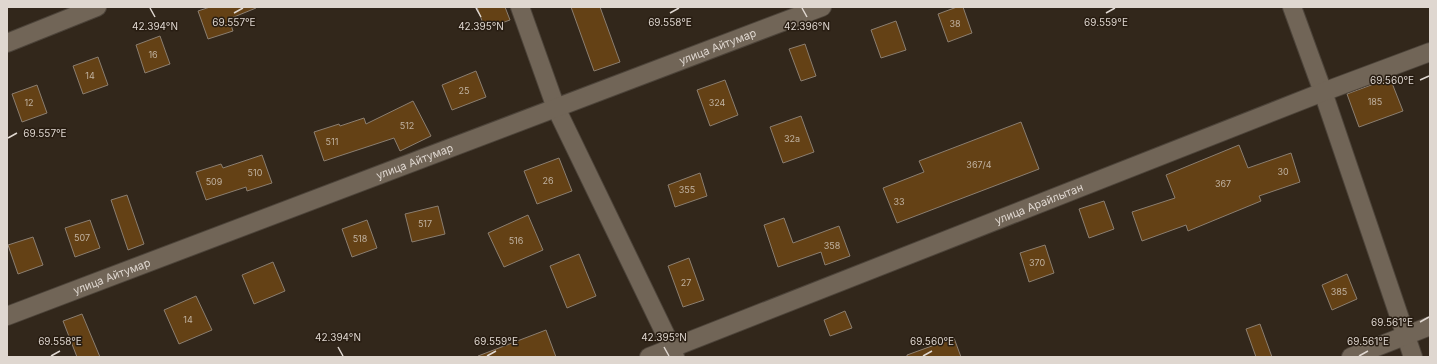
<svg xmlns="http://www.w3.org/2000/svg" width="1437" height="364" viewBox="0 0 1437 364" font-family="Inter,sans-serif">
  <style>
    .building { fill: #644115; stroke: #8b7e70 }
    .lines { fill: none; stroke-linecap: round; stroke-linejoin: round }
    .minor-casing { stroke: #4d443a; stroke-width: 20 }
    .minor { stroke: #716557; stroke-width: 18 }
    .ticks { fill: none; stroke: #dfd7d0; stroke-width: 1.5 }
    .labels { text-anchor: middle; stroke-width: 3; stroke-linejoin: round; paint-order: stroke }
    .number-label { font-size: 9px; fill: #c0b2a1 }
    .street-label { font-size: 11px; fill: #dfd7d0; stroke: #281d12 }
    .ticks-label { font-size: 10px; text-anchor: middle; fill: #dfd7d0; stroke: #281d12; stroke-width: 3; stroke-linejoin: round; paint-order: stroke }
  </style>
  <rect width="100%" height="100%" fill="#32271b"/>
  <!-- building -->
  <path class="building" d="M210 7H256V8L229 19 233 31 208 39 198 11Z
    M477 7H505L510 20 485 29Z
    M571 7H600L620 62 594 71Z
    M957 7H963L972 33 948 42 938 14Z
    M896 21 906 50 881 58 871 30Z
    M160 36 170 64 145 73 136 45Z
    M805 44 816 76 801 81 789 49Z
    M98 57 108 85 83 94 73 66Z
    M476 71 486 97 452 110 442 85Z
    M1390 78 1403 111 1359 127 1347 94Z
    M725 80 738 115 710 126 697 90Z
    M37 85 47 113 22 122 12 94Z
    M413 101 431 136 400 151 394 138 324 161 314 132 339 124 340 126 364 118 366 124Z
    M801 116 814 152 783 163 770 127Z
    M1021 122 1039 169 897 223 883 188 924 172 919 161Z
    M1239 145 1248 168 1291 153 1300 182 1259 196 1261 201 1188 231 1186 225 1142 241 1132 212 1175 198 1166 175Z
    M262 155 272 183 247 191 246 187 206 200 196 172 221 164 223 168Z
    M559 158 572 191 537 204 524 171Z
    M700 173 707 196 675 207 668 185Z
    M127 195 144 244 128 250 111 200Z
    M1104 201 1114 229 1089 238 1079 209Z
    M438 206 445 234 412 242 405 214Z
    M528 215 543 250 504 267 488 233Z
    M784 218 793 243 839 226 850 256 825 265 821 252 778 267 764 225Z
    M90 220 100 248 75 257 65 228Z
    M367 220 377 248 352 257 342 229Z
    M33 237 43 265 18 274 8 245Z
    M1045 245 1054 273 1029 282 1020 253Z
    M579 254 596 296 567 308 550 266Z
    M689 258 704 300 683 307 668 266Z
    M273 262 285 291 254 304 242 275Z
    M1347 274 1357 299 1332 310 1322 285Z
    M196 296 212 330 179 344 164 310Z
    M845 311 852 328 830 336 824 320Z
    M82 314 100 357H77L63 321Z
    M1260 324 1272 357H1256L1246 329Z
    M546 330 556 357H478V356Z
    M954 338 961 357H907V355Z"/>
  <g class="lines">
    <!-- minor casing -->
    <g class="minor-casing">
      <g id="minor">
        <path d="M520 7 556 108 672 348 675 357"/>
        <path d="M1292 7 1323 92 1413 357"/>
        <path d="M7 43 97 7"/>
        <path id="s1" d="M7 316 822 7"/>
        <path id="s2" d="M649 357 1323 92 1430 52"/>
        <path d="M1351 357 1430 326"/>
      </g>
    </g>
    <!-- minor -->
    <use href="#minor" class="minor"/>
  </g>
  <!-- ticks -->
  <path class="ticks" d="M150 8 155 17M476 8 481 17M802 8 807 17M234 13 243 8M670 13 679 8M1106 13 1115 8M1420 80 1429 76M8 138 17 133M1420 322 1429 317M338 347 343 356M664 347 669 356M51 356 60 351M487 356 496 351M923 356 932 351M1359 356 1368 351"/>
  <g class="labels">
    <!-- number labels -->
    <g class="number-label">
      <text x="955" y="27">38</text>
      <text x="153" y="58">16</text>
      <text x="90" y="79">14</text>
      <text x="464" y="94">25</text>
      <text x="1375" y="105">185</text>
      <text x="29" y="106">12</text>
      <text x="717" y="106">324</text>
      <text x="407" y="129">512</text>
      <text x="792" y="142">32а</text>
      <text x="332" y="145">511</text>
      <text x="979" y="168">367/4</text>
      <text x="1283" y="175">30</text>
      <text x="255" y="176">510</text>
      <text x="548" y="184">26</text>
      <text x="214" y="185">509</text>
      <text x="1223" y="187">367</text>
      <text x="687" y="193">355</text>
      <text x="899" y="205">33</text>
      <text x="425" y="227">517</text>
      <text x="82" y="241">507</text>
      <text x="360" y="242">518</text>
      <text x="516" y="244">516</text>
      <text x="832" y="249">358</text>
      <text x="1037" y="266">370</text>
      <text x="686" y="286">27</text>
      <text x="1339" y="295">385</text>
      <text x="188" y="323">14</text>
    </g>
    <!-- street labels -->
    <g class="street-label">
      <text dy="4" stroke="none"><textPath href="#s1" startOffset="760">улица Айтумар</textPath></text>
      <text dy="4" stroke="none"><textPath href="#s1" startOffset="436">улица Айтумар</textPath></text>
      <text dy="4" stroke="none"><textPath href="#s2" startOffset="419">улица Арайлытан</textPath></text>
      <text dy="4" stroke="none"><textPath href="#s1" startOffset="112">улица Айтумар</textPath></text>
    </g>
  </g>
  <g class="ticks-label">
    <text x="234" y="26">69.557°E</text>
    <text x="1106" y="26">69.559°E</text>
    <text x="670" y="26">69.558°E</text>
    <text x="155" y="30">42.394°N</text>
    <text x="481" y="30">42.395°N</text>
    <text x="807" y="30">42.396°N</text>
    <text x="1392" y="84">69.560°E</text>
    <text x="45" y="137">69.557°E</text>
    <text x="1392" y="326">69.561°E</text>
    <text x="338" y="341">42.394°N</text>
    <text x="664" y="341">42.395°N</text>
    <text x="60" y="345">69.558°E</text>
    <text x="496" y="345">69.559°E</text>
    <text x="932" y="345">69.560°E</text>
    <text x="1368" y="345">69.561°E</text>
  </g>
  <!-- border -->
  <rect width="1437" height="364" fill="none" stroke="#dfd7d0" stroke-width="16"/>
</svg>
